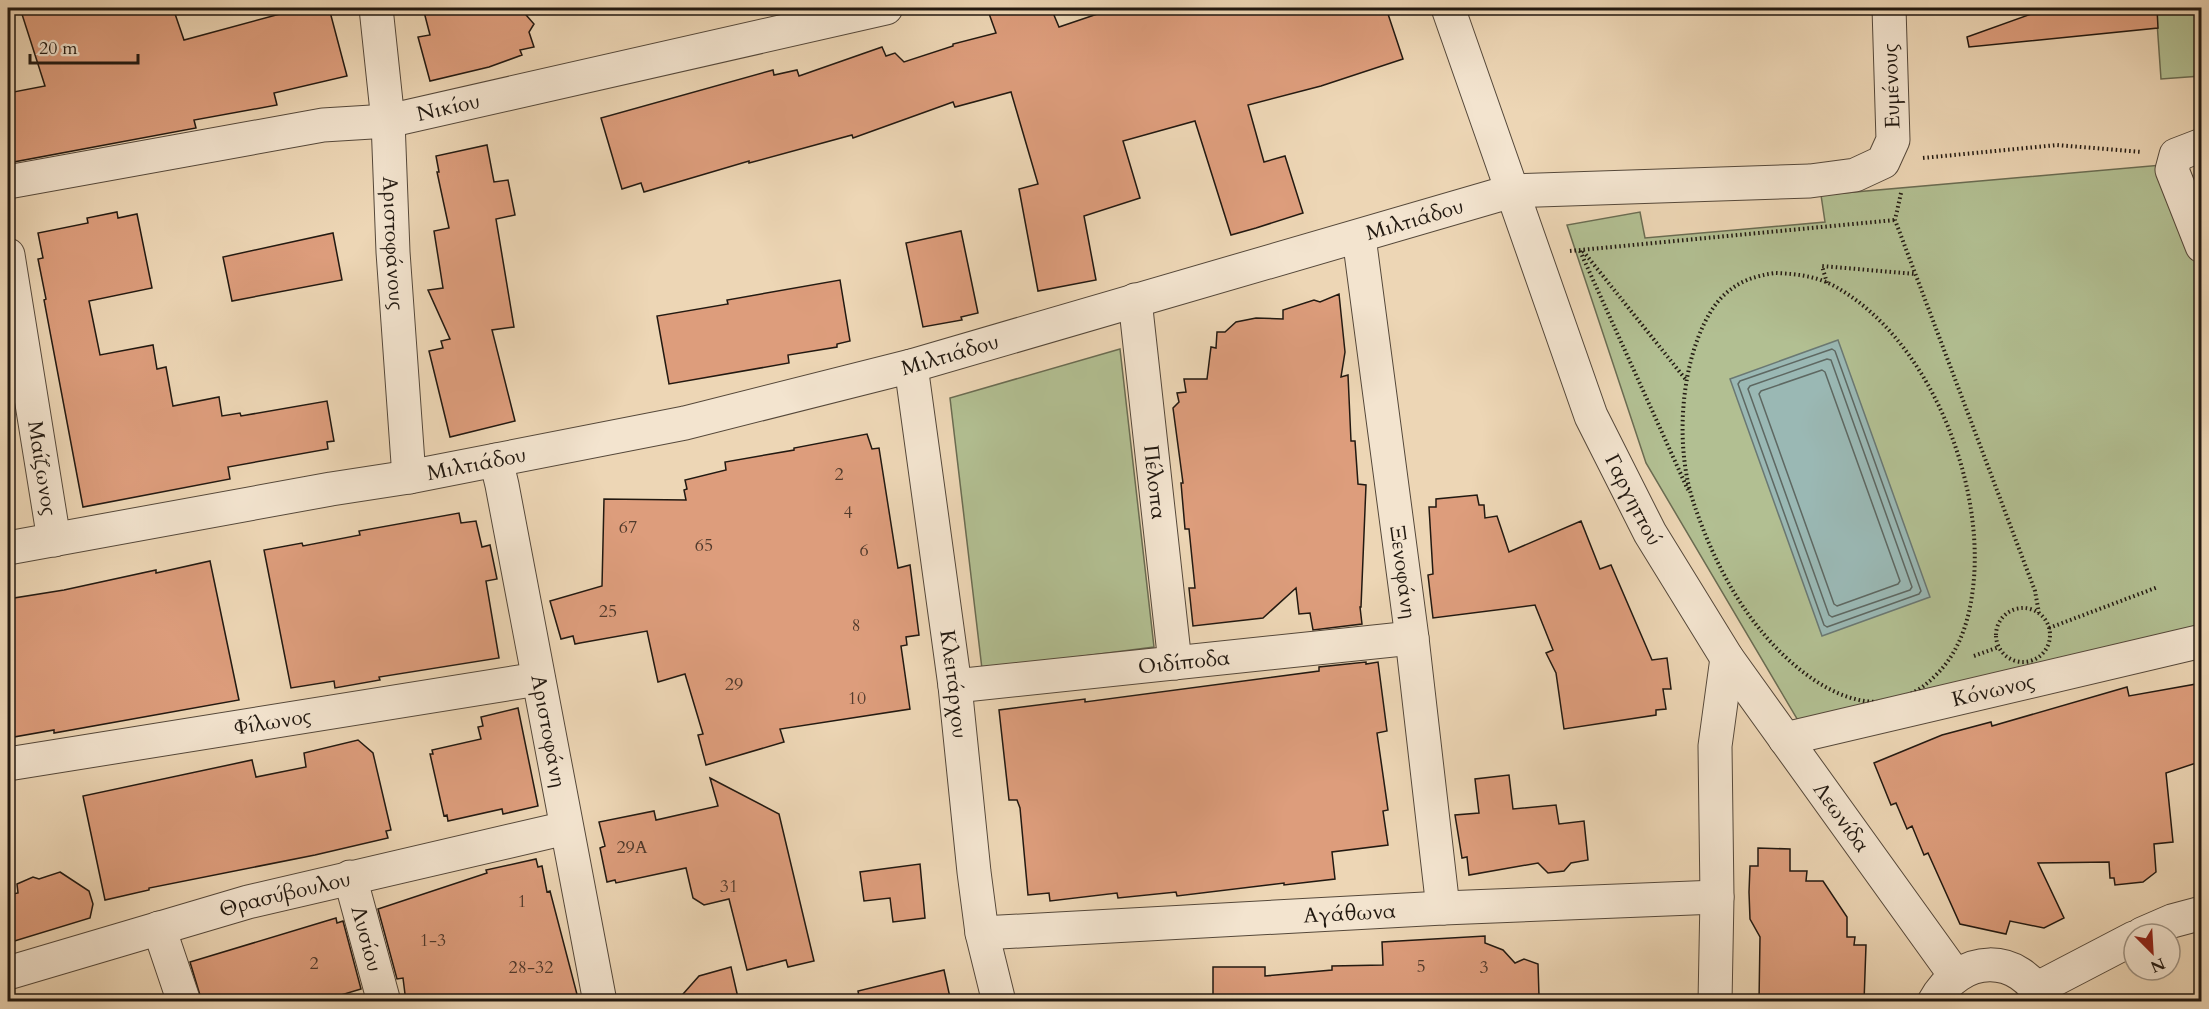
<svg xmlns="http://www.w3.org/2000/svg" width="2209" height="1009" viewBox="0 0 2209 1009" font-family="Cardo,serif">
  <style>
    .green { fill: #b2bf92; stroke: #6a6c52; stroke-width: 1.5 }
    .water { fill: #9ab8b4; stroke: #6a7873; stroke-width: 1.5 }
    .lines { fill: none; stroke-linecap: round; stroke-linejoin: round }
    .shore { stroke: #5e6862; stroke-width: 1.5 }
    .building { fill: #dd9d7c; stroke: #221911; stroke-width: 1.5 }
    .minor-casing { stroke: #55483a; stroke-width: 35 }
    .path { stroke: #221911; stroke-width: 4; stroke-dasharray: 1.5 3; stroke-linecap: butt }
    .minor { stroke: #f3e4cf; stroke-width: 33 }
    .labels { text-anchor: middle; stroke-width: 5; stroke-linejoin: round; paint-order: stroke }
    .number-label { font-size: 18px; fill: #513a2c }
    .street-label { font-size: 21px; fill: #221911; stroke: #f3e4cf }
  </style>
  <rect width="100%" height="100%" fill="#edd6b5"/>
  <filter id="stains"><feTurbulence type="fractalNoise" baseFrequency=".00333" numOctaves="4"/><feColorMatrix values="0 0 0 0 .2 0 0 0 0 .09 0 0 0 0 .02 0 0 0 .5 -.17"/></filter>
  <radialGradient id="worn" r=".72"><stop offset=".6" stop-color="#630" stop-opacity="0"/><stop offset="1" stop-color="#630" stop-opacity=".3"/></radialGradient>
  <!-- green -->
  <path class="green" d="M2156 8H2201V76L2161 79Z
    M2162 165 2201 269V632L1803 729 1646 463 1567 225 1640 212 1645 238 1825 222 1821 195Z
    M1120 349 1154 647 982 669 950 398Z"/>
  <!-- water -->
  <path class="water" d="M1838 340 1930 597 1822 636 1730 379Z"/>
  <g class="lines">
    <!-- shore -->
    <path class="shore" d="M1832 349 1835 351 1921 591 1919 594 1827 627 1824 625 1738 384 1740 381Z
      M1827 359 1831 360 1912 587 1910 590 1832 617 1829 615 1748 389 1750 386Z
      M1822 370 1825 372 1900 581 1898 584 1837 606 1834 604 1759 394 1761 391Z"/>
  </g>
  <!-- building -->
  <path class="building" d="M20 8H173L184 40 280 14 278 8H329L347 76 274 93 277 105 194 120 196 128 8 163V93L45 86Z
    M423 8H520L534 24 529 32 534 47 520 50 522 55 489 67 430 81 418 37 430 35Z
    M987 8H1051L1059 27 1115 8H1386L1403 59 1321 86 1248 105 1264 162 1285 156 1303 213 1256 228 1231 235 1195 121 1123 141 1140 198 1084 216 1096 280 1038 291 1019 189 1038 184 1011 92 955 107 953 102 853 138 852 135 749 163V161L644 192 641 183 622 189 601 118 773 70 774 75 797 70 799 76 882 47 886 56 895 53 904 62 953 46V44L996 33Z
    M2048 8H2157L2158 28 1969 47 1967 37Z
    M487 145 494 182 508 180 515 215 496 219 514 327 492 330 515 421 450 437 429 351 443 348 441 341 450 339 428 290 443 288 434 231 449 228 437 172H439L436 156Z
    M117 212 118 218 137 214 152 288 89 301 100 355 153 345 157 369 166 367 173 406 219 397 222 416 240 413 241 416 327 401 334 441 327 442 328 449 228 467 230 479 83 507 44 300 46 299 38 259 43 258 38 233 88 223 87 218Z
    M961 231 978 313 961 317 962 320 923 327 906 243Z
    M333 233 342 280 232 301 223 257Z
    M840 280 850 341 837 344V347L788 355 789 363 669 384 657 316 728 304 727 300Z
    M1339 294 1345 352 1341 377 1348 375 1351 441H1355L1358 484 1366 485 1361 607H1360L1362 624 1313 630 1310 613 1299 614 1296 588 1263 618 1193 626 1189 588H1195L1189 529H1185L1181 483H1183L1173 408 1179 402 1177 393 1186 392 1184 379H1207L1211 347 1216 348 1217 332H1225L1236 322 1256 318 1283 319V310L1314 300 1320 302Z
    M867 434 872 449 879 448 898 568 910 565 919 635 906 637 907 645 901 646 910 709 780 729 784 742 706 765 698 735 703 734 685 674 658 682 647 631 580 643 575 644 573 636 561 639 550 601 602 586 604 499 686 500 684 490 687 489 685 480 726 470 725 462 794 450V448Z
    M1477 495 1479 505H1484L1485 518 1497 516 1509 552 1581 521 1600 569 1611 565 1652 660 1667 658 1671 689H1663L1666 709 1656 710V715L1564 729 1556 673 1546 653 1553 650 1535 605 1433 618 1428 575 1433 574 1429 507H1436V499Z
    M459 513 461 523 476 521 482 547 490 545 497 579 486 581 499 658 379 677 380 680 335 688 334 681 291 688 264 550 302 543 303 546 360 535 359 531Z
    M210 561 239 700 54 733V730L8 738V599L64 590 156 570V573Z
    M1366 662V664L1378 662 1387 731 1377 733 1388 810 1383 811 1388 845 1332 852 1335 879 1284 885V883L1177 896 1176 892 1118 898 1117 893 1050 901 1049 893 1028 895 1020 808 1017 800H1009L999 710 1085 699V702L1319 671V667Z
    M2202 683V761L2166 773 2173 842 2154 844 2156 872 2143 882 2115 885 2114 878H2110L2109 862 2038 863 2064 918 2044 928 2010 921 2006 934 1960 924 1928 853 1924 855 1912 826 1907 829 1896 803 1891 805 1874 763 1942 735 1991 722 1992 726 2127 687 2129 696Z
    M518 708 538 806 503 814 502 809 448 821 447 815 444 816 430 754H433L432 750 481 739 478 727 483 726 481 717Z
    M358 740 373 753 391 830 386 831 388 838 315 855 149 888V890L105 900 83 796 252 760 256 777 306 767 304 753Z
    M1509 775 1513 809 1556 805 1559 824 1584 821 1588 860 1571 863 1564 871 1548 873 1538 863 1469 875 1467 857 1462 858 1455 815 1479 813 1475 779Z
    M710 778 779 814 814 961 788 967 786 960 747 970 729 899 704 905 693 898 686 868 616 883 615 880 607 882 600 848 605 846 599 822 654 811 656 820 718 806Z
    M1758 848 1790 849V871H1807L1806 881H1823L1847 917V937H1855L1854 945H1866L1864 1002H1759L1760 937 1750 919 1749 892 1750 866H1758Z
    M536 859 538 867 542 866 547 892 550 891 579 1002H406L403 978 397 979 378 909 487 873 486 870Z
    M920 864 925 918 893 922 890 898 864 901 860 872Z
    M60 872 89 891 93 904 90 918 8 943V895L18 893 17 884 33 877 39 879Z
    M336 918 337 923 343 921 361 989 318 1002H202L190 962Z
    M1485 936V943L1503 950 1515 963 1524 959 1538 964 1539 996H1535L1536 1002H1213V967H1265V976L1332 970V966L1383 965 1382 942Z
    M731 967 739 1002H676L699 976Z
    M944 970 951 1002H860L858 991Z"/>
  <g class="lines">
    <!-- minor casing -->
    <g class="minor-casing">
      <g id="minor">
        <path id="s1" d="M376 8 388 121 393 252 409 477"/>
        <path id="s2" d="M1448 8 1591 416 1650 533 1727 658 1955 975"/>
        <path d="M2202 145 2176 155 2172 170 2202 246"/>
        <path id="s3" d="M8 182 323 125 388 121 886 8"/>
        <path id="s4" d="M1359 237 1412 638 1443 908"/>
        <path id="s5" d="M8 255 54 540"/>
        <path id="s6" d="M1135 300 1175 663"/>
        <path id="s7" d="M911 366 955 686 974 872 982 933 999 1002"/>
        <path id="s8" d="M496 460 502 485 600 1002"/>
        <path id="s9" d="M8 548 331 489 409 477 685 423 911 366 1512 191 1810 181 1855 175 1883 162 1893 140 1889 8"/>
        <path id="s10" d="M955 686 1412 638"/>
        <path id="s11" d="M1785 739 2202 641"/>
        <path id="s12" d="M8 764 538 679"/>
        <path id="s13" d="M350 877 384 1002"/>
        <path d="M159 928 184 1002"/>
        <path id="s14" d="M982 933 1443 908 1717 897"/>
        <path d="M2142 934 2172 921 2202 913"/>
        <path id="s15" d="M8 973 248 902 566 828"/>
        <path d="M2038 988 2134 938"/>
        <path d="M1715 1002 1717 897 1715 746 1727 658"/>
        <path d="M1934 1002C1960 954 2019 951 2044 1002"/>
      </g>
    </g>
    <!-- path -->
    <path class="path" d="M1923 158 2057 145 2142 152
      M1901 193 1895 220 2035 591 2039 613
      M1570 251 1895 220
      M1580 251 1688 490
      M1583 251 1687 381
      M1776 273C1797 274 1817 276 1836 287 1928 339 1982 476 1974 578 1971 614 1962 650 1935 676 1875 736 1800 680 1758 627 1729 591 1707 544 1693 501 1677 452 1680 385 1698 338 1713 299 1733 278 1776 273Z
      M1827 283 1822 266 1915 274
      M1996 635a27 27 0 1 1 54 0a27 27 0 1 1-54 0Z
      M2049 628 2158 587
      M1974 656 1999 647"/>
    <!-- minor -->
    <use href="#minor" class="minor"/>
  </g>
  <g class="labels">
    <!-- number labels -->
    <g class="number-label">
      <text x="839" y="480">2</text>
      <text x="848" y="518">4</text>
      <text x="628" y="533">67</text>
      <text x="704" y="551">65</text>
      <text x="864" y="556">6</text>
      <text x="608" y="617">25</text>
      <text x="856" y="631">8</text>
      <text x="734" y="690">29</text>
      <text x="857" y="704">10</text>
      <text x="632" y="853">29Α</text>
      <text x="729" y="892">31</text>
      <text x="522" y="907">1</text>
      <text x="433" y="946">1-3</text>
      <text x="314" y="969">2</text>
      <text x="1421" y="972">5</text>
      <text x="531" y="973">28-32</text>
      <text x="1484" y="973">3</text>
    </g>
    <!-- street labels -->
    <g class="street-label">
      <text transform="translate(1891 86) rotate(-92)" y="7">Ευμένους</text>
      <text dy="7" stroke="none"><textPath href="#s3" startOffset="447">Νικίου</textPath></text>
      <text dy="7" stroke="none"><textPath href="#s9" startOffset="1446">Μιλτιάδου</textPath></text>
      <text dy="7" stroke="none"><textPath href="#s1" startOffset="236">Αριστοφάνους</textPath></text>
      <text dy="7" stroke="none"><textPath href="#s9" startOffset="962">Μιλτιάδου</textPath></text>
      <text dy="7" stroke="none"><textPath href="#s9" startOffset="476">Μιλτιάδου</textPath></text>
      <text dy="7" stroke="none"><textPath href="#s5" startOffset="216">Μαίζωνος</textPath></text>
      <text dy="7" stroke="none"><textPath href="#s6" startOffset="183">Πέλοπα</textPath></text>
      <text dy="7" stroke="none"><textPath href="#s2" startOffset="526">Γαργηττού</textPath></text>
      <text dy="7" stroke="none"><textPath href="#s4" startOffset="338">Ξενοφάνη</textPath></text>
      <text dy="7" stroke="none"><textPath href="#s10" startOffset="230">Οιδίποδα</textPath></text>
      <text dy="7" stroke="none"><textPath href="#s7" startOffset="321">Κλειτάρχου</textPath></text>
      <text dy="7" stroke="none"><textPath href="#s11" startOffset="214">Κόνωνος</textPath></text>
      <text dy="7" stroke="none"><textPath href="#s12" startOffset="268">Φίλωνος</textPath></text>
      <text dy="7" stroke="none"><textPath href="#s8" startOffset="276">Αριστοφάνη</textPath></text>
      <text dy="7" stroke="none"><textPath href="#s2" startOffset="906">Λεωνίδα</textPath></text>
      <text dy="7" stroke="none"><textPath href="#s15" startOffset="288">Θρασύβουλου</textPath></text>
      <text dy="7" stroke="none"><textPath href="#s14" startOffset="368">Αγάθωνα</textPath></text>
      <text dy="7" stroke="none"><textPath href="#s13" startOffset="64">Λυσίου</textPath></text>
    </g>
  </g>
  <!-- margin -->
  <rect width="2209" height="1009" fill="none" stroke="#edd6b5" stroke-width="30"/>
  <rect x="9" y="9" width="2191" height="991" fill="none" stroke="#221911" stroke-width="3"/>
  <rect x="15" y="15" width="2179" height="979" fill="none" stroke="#221911" stroke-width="1.5"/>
  <!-- north arrow -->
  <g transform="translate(2152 952) rotate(156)"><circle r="28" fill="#f3e4cf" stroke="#9f9383" stroke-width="1.5"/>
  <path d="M0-4.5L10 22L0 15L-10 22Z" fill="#8f2418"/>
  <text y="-9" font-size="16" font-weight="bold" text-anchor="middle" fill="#221911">N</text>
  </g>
  <!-- scale -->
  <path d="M30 54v9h108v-9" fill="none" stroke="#221911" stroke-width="3"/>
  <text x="39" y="54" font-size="18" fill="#221911" stroke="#f3e4cf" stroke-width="4.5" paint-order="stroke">20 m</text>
  <rect width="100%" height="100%" filter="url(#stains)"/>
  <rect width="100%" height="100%" fill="url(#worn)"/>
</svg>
